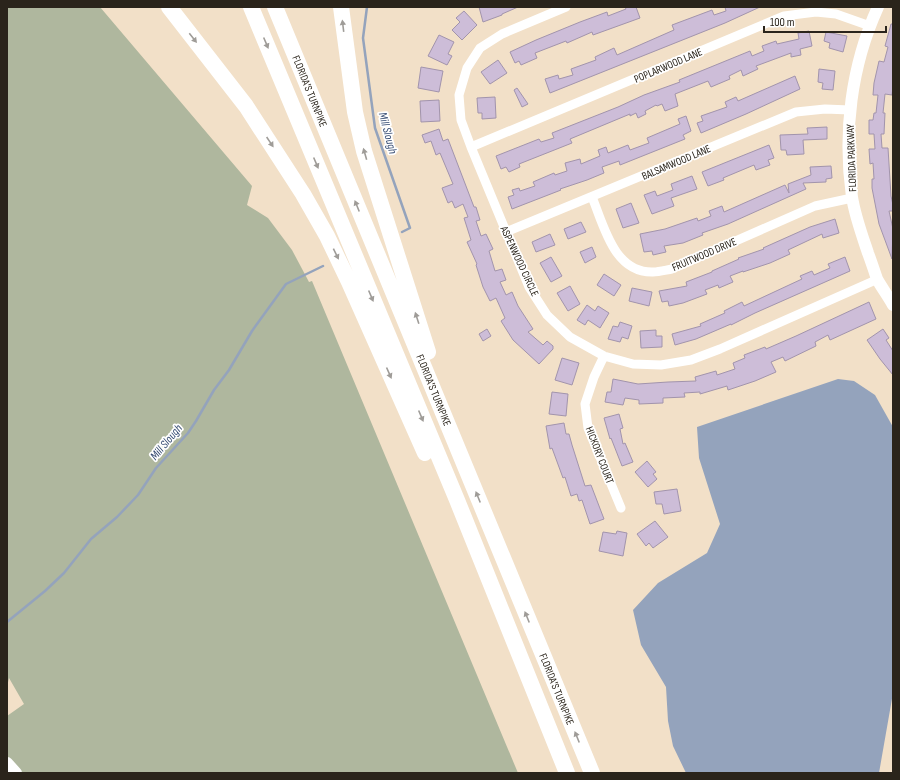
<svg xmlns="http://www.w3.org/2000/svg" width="900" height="780" viewBox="0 0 900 780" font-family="'Sofia Sans Condensed',sans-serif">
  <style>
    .green { fill: #afb79e }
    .water { fill: #94a3bc }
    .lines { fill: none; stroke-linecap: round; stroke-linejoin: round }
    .stream { stroke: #94a3bc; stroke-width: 2.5 }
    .building { fill: #cdbdd8; stroke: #a294ac }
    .street { stroke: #fff; stroke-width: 9 }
    .secondary { stroke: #fff; stroke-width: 12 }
    .highway { stroke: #fff; stroke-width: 16 }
    .oneway { fill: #9f9c98 }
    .labels { text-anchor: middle; stroke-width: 3.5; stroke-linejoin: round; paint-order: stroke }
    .street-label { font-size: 11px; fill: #2a241b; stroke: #fff }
    .water-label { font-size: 12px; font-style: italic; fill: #354b72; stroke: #fff }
  </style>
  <rect width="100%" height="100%" fill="#f2e0c8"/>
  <!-- green -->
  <path class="green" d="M7 7H100L252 186 247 205 268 218 292 250 309 282 312 281 518 773H22L8 757 7 716 24 704 9 678 7 687Z"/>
  <!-- water -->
  <path class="water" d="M838 379 854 381 875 395 893 427V693L879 773H686L673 746 668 721 666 687 641 645 633 610 658 583 707 553 720 524 699 458 697 427Z"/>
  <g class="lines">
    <!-- stream -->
    <path class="stream" d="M367 7 363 38 375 128 410 228 402 232
      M7 622 45 591 64 573 91 539 117 517 138 495 156 468 188 433 196 421 214 390 229 370 252 331 286 284 323 266"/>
  </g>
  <!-- building -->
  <path class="building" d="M479 7H518L502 14V15L483 22Z
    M625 7H636L640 18 593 35 592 32 567 43 566 41 535 53 537 58 521 65 519 61 515 63 510 52 536 40 580 22 607 12 608 16 626 9Z
    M725 7H760L725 23 550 93 545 79 558 75 559 79 573 75 571 69 596 60 595 57 614 48 617 55 674 30 672 25 712 10 714 15 726 11Z
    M464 11 477 25 462 40 452 30 460 22 456 18Z
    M891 24H893V87L892 95 885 94 883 113H885L884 134H881L882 148H888L891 196 893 205V211H889L893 229 892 259 879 224 872 188V179H874L873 163 870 164 869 149H875L874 134H869V120H873L874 113H876L878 95H873L874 83 879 61 884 62 888 47 885 46Z
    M809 31 812 46 800 49 801 55 791 57V53L756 66 758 69 743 76 741 70 729 76 730 79 711 87 708 81 675 94 678 106 665 111 662 104 657 106 656 105 645 111 646 114 638 118 636 113 630 116V114L570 139 572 143 519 164 520 167 509 172 506 167 501 169 496 156 539 139 541 142 554 138 552 133 618 107 644 95 680 82 679 80 750 51 752 56 764 51 762 46 776 41 777 44 799 39 798 33Z
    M826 32 847 36 843 52 829 48 830 43 824 41Z
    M439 35 454 42 448 54 452 56 447 65 428 56Z
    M498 60 507 73 490 84 481 72Z
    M421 67 443 71 439 92 418 88Z
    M819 69 835 71 833 90 822 89 823 83 818 82Z
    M795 76 800 89 746 114 701 133 697 123 703 121 701 116 727 107 725 102 736 97 738 101Z
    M517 88 528 104 522 107 514 90Z
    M495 97 496 118 482 119V113H478L477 98Z
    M439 100 440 121 421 122 420 101Z
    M686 116 691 131 683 135 685 139 620 165 619 161 602 167 604 173 587 180 560 189 561 190 512 209 508 197 514 195 512 190 519 188 520 191 535 186 533 182 554 173 555 175 567 171 565 163 580 159 581 164 600 156 598 150 606 147 608 153 628 145 630 150 649 143 647 138 680 124 678 119Z
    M827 127V139L803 140 804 154 787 155 786 150H781L780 135 808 134 807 128Z
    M439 129 443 141 448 139 474 207H476L480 220 476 221 481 236 486 234 493 249 489 251 495 271 502 269 506 280 500 282 506 295 512 292 518 306 533 329 528 332 543 345 547 341 553 346V349L539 364 513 340 501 321 505 318 496 298 490 301 483 287 476 265 477 264 467 242 471 240 464 218 468 217 463 204 455 208 452 201 448 203 442 188 453 184 440 153 436 155 431 141 425 143 422 135Z
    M769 145 774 158 768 160 770 165 756 170 754 165 723 178 724 180 708 186 702 172Z
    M831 166 832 178 826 179V182L803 183 806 189 728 224 702 233 703 235 683 243 664 246 666 252 653 255 652 251 644 252 640 234 665 229 697 218 698 221 711 216 709 211 722 206 724 212 785 185 789 193 788 184 811 175 810 167Z
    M692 176 697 189 671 198 674 206 652 214 644 195 655 191 657 196 673 190 671 184Z
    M631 203 639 223 623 228 616 209Z
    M835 219 839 233 823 238 822 234 788 250 790 254 770 263 743 272V271L730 276 733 282 719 288 718 285 705 290 707 294 683 303 669 306 668 301 662 302 659 291 687 286 686 282 712 272V271L739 259 738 258 764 249 763 248 810 227Z
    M581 222 586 232 568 239 564 229Z
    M550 234 555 245 536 252 532 242Z
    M592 247 596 257 585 263 580 252Z
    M551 257 562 276 551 282 540 263Z
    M845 257 850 271 755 313 731 325V324L696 339 675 345 672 334 701 326 700 324 725 313 724 311 742 302 744 306 802 279 800 276 812 271 814 275 830 268 828 264Z
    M604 274 621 285 614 296 597 285Z
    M570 286 580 304 568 311 557 293Z
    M632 288 652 292 649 306 629 301Z
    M869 302 876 319 830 340 828 335 815 342 816 346 785 361 783 357 771 362 776 372 755 381 728 390 727 386 700 394V392L684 393 685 397 663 398V403L639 404V400L625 398 623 405 605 402 607 392H611L613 379 638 384 668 382 696 381 695 377 716 371 717 375 735 369 733 363 745 358 744 355 765 347 766 349 796 336Z
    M587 305 595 311 598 306 609 313 600 328 588 320 585 325 577 320Z
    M620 322 632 326 628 339 622 337 620 342 608 339 613 326 618 327Z
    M487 329 491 336 483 341 479 334Z
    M883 329 889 338 886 340 893 351V375L880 359 867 340Z
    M656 330V336H662V347L641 348 640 331Z
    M562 358 579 363 572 385 555 380Z
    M552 392 568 394 566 416 549 414Z
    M619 414 623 428 620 429 623 444 625 443 633 462 622 466 611 438 610 439 604 418Z
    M564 423 566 434H569L572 445 585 486 591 485 604 519 590 524 582 500 579 501 577 494 571 496 565 477 563 478 552 448 550 449 546 426Z
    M647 461 656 472 653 474 657 479 648 487 635 472Z
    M677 489 681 511 664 514 662 504H656L654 492Z
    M655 521 668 537 653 548 649 543 646 546 637 534Z
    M617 531 627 533 623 556 599 551 603 532 616 534Z"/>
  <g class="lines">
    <!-- street -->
    <path class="street" d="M566 7 502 34 480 48 467 68 459 95 461 120 471 147 529 287 547 315 570 337 604 356 633 364 661 365 691 360 720 349 878 279
      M471 147 784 16 816 12 836 14 870 26
      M592 197C604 226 614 273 653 272 659 272 666 270 672 269L815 206 852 198
      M506 232 796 112 825 109 850 110
      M604 356 594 377 585 404 588 428 621 508"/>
    <!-- secondary -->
    <path class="secondary" d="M878 7C851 66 843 133 852 197 855 216 862 235 868 253 871 261 874 270 877 279 882 288 888 296 893 305
      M7 763 16 773"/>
    <!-- highway -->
    <path class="highway" d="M169 7 246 106 303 194 327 236 349 282 425 453
      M251 7 457 500 567 773
      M275 7 592 773
      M341 7 355 112 364 151 428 352"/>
  </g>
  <!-- one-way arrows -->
  <defs><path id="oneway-solid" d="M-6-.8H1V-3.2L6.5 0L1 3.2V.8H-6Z"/></defs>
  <g class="oneway">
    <use href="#oneway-solid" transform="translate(343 26) rotate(-97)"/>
    <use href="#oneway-solid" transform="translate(193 38) rotate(52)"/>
    <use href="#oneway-solid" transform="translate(266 43) rotate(67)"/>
    <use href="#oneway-solid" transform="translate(270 142) rotate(56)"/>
    <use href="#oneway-solid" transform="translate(365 154) rotate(-106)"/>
    <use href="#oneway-solid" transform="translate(316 163) rotate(67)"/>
    <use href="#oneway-solid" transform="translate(357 206) rotate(-112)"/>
    <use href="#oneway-solid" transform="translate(336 254) rotate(64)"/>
    <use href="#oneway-solid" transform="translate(371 296) rotate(67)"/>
    <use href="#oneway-solid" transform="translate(417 318) rotate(-108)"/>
    <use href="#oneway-solid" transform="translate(389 373) rotate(66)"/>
    <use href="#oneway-solid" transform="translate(421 416) rotate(67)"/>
    <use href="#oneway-solid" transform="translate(478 497) rotate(-112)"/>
    <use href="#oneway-solid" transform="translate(527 617) rotate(-112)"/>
    <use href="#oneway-solid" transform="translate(577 737) rotate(-112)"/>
  </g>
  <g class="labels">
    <!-- street labels -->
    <g class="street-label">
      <text transform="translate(668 65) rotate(-23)" y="4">POPLARWOOD LANE</text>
      <text transform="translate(310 91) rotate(68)" y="4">FLORIDA'S TURNPIKE</text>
      <text transform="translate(851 158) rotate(-92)" y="4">FLORIDA PARKWAY</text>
      <text transform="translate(676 162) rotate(-23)" y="4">BALSAMWOOD LANE</text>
      <text transform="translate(704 254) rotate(-23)" y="4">FRUITWOOD DRIVE</text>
      <text transform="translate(520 261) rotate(65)" y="4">ASPENWOOD CIRCLE</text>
      <text transform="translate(434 390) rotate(68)" y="4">FLORIDA'S TURNPIKE</text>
      <text transform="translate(600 455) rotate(69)" y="4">HICKORY COURT</text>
      <text transform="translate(557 689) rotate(68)" y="4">FLORIDA'S TURNPIKE</text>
    </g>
    <!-- water labels -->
    <g class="water-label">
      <text transform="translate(388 133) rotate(75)" y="4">Mill Slough</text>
      <text transform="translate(166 442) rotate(-50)" y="4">Mill Slough</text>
    </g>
  </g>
  <!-- border -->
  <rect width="900" height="780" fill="none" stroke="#2a241b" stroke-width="16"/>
  <!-- scale -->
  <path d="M764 26v6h122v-6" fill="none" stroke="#2a241b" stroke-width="2"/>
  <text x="770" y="26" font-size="12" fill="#2a241b" stroke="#ffffff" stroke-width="3" paint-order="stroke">100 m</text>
</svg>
